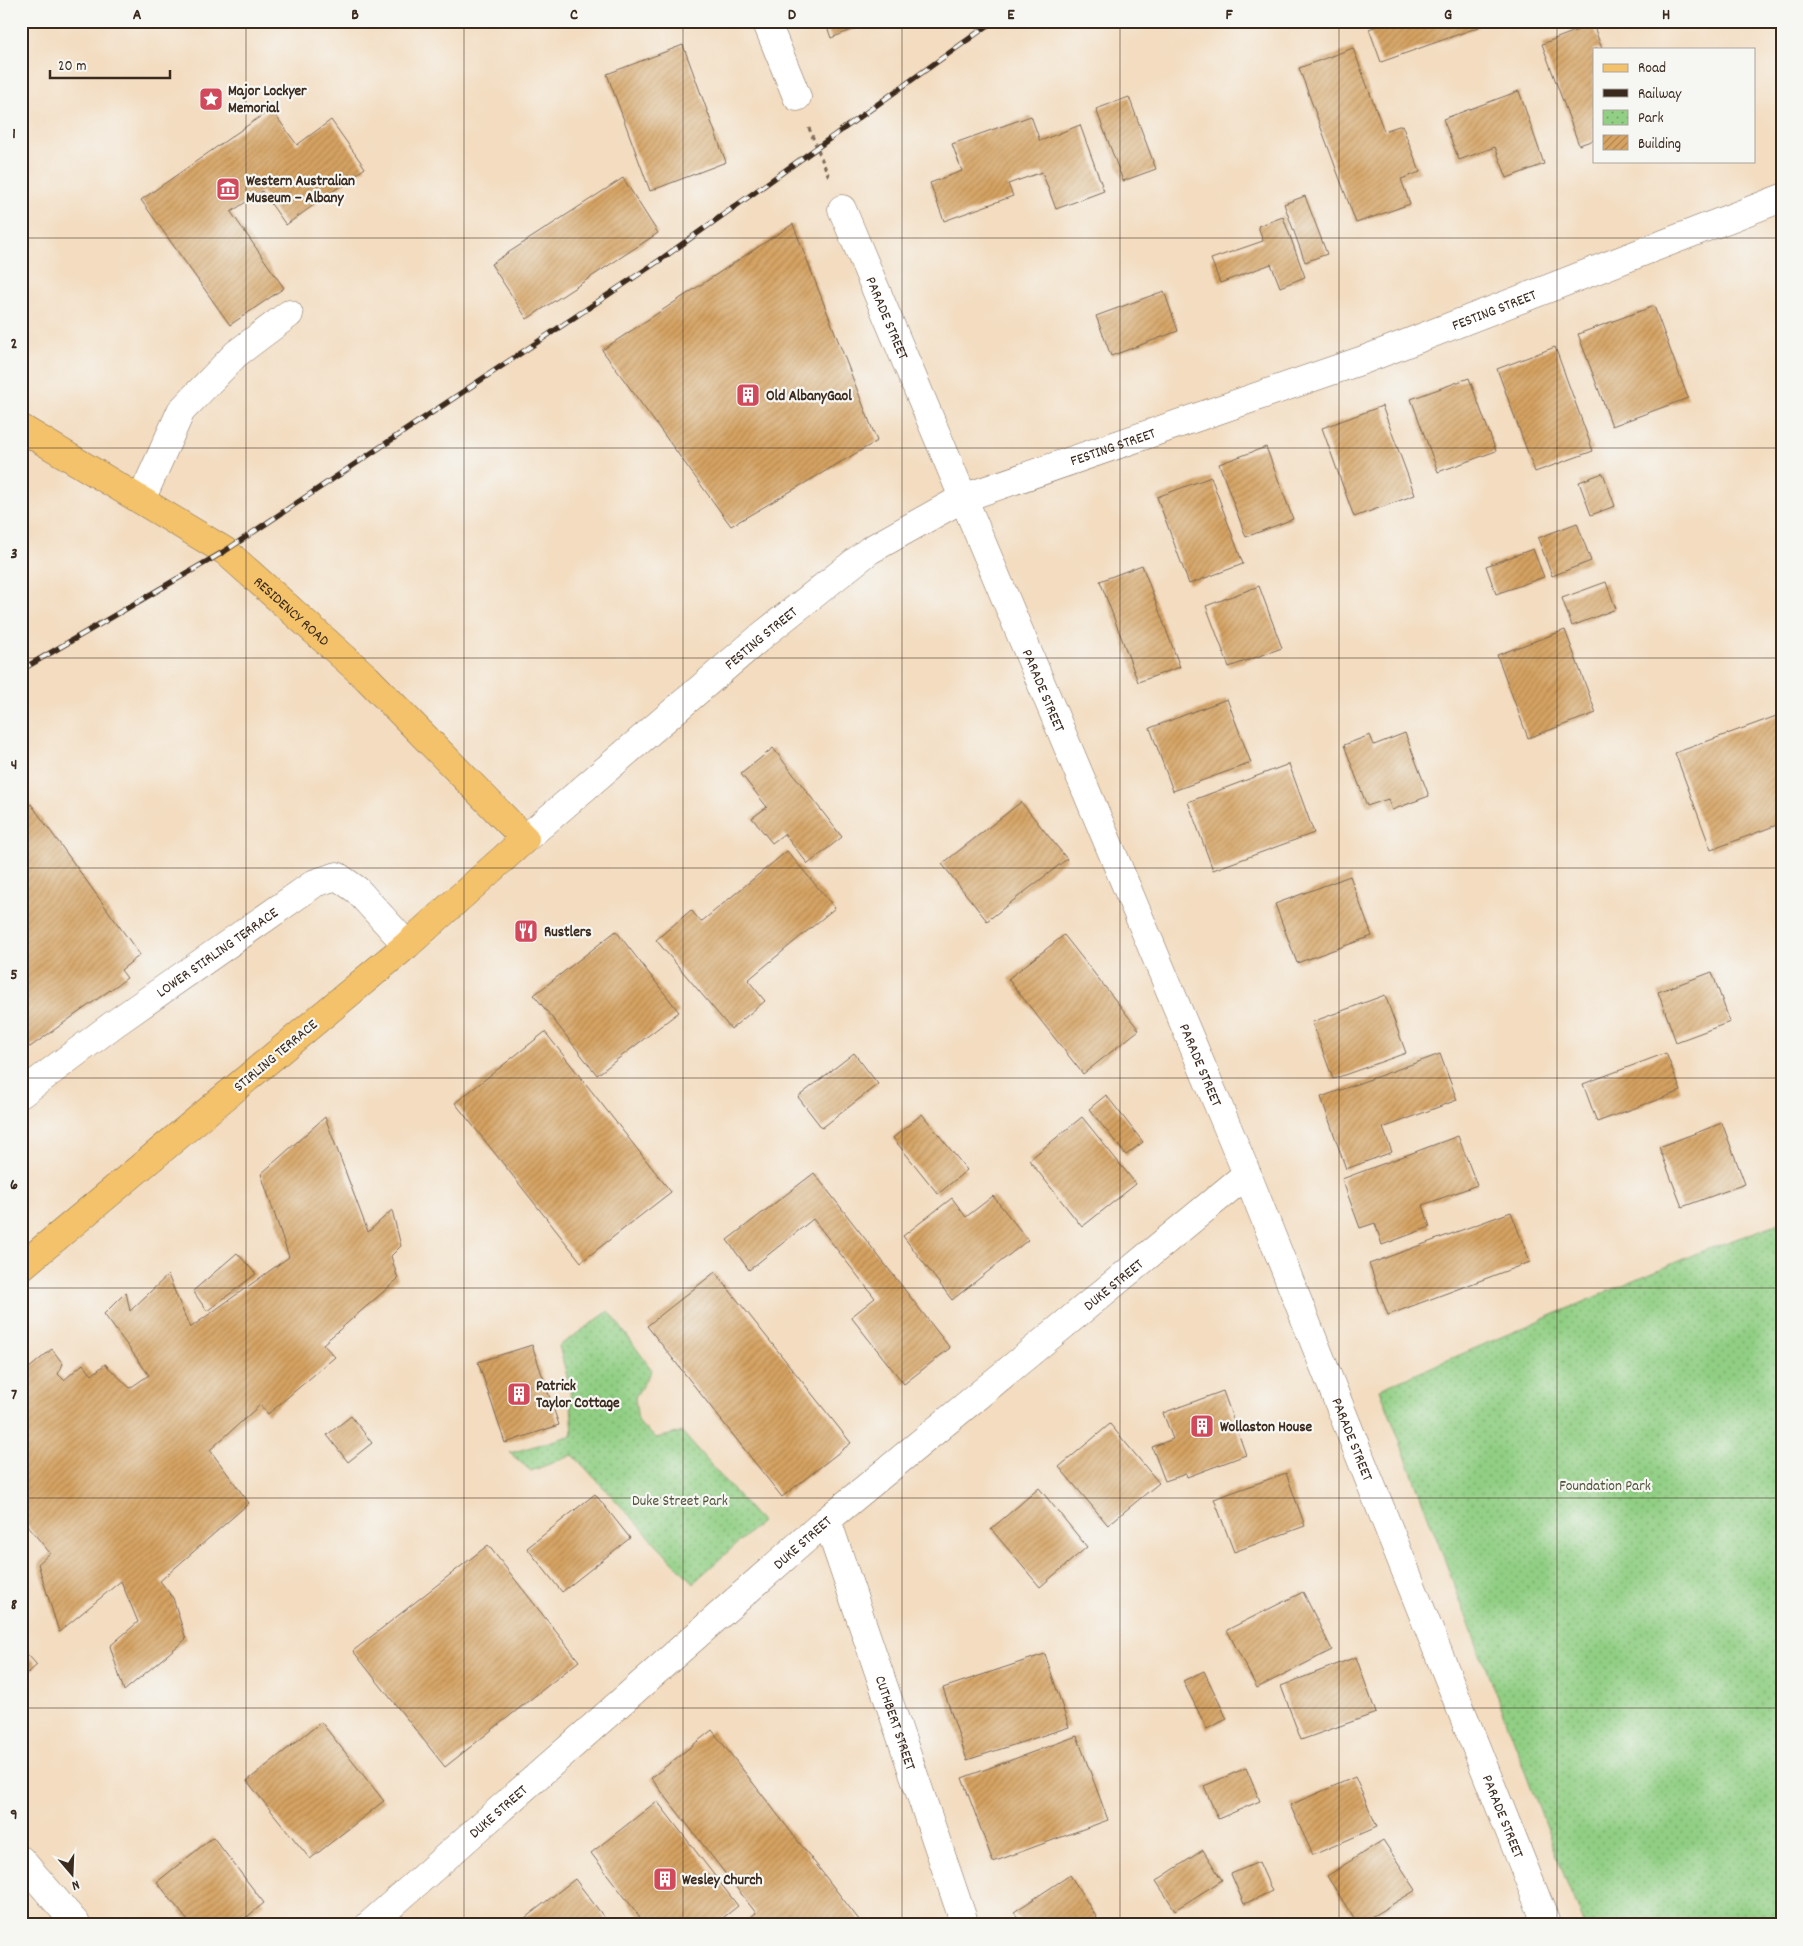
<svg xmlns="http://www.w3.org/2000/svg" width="1803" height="1946" viewBox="0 0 1803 1946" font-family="Dekko,sans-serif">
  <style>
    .park { fill: url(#park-dots); stroke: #667c51 }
    .building { fill: url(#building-hatch) }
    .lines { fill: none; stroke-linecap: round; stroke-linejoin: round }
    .minor-casing { stroke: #7b6856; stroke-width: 29 }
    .major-casing { stroke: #7b6856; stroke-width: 29 }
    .path { stroke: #7b6856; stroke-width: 3; stroke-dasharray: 4 4; stroke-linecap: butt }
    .minor { stroke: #fff; stroke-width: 28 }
    .major { stroke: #f3c26a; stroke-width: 28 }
    .rail-casing { stroke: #3b2a1e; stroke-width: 5.5 }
    .rail { stroke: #f6f6f2; stroke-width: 4; stroke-dasharray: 11; stroke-linecap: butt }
    .grid { fill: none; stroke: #3b2a1e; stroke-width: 1; stroke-opacity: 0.55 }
    .labels { text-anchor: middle; stroke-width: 4.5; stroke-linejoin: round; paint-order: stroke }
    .poi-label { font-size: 15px; font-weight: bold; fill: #3b2a1e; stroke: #f6f6f2; text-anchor: start }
    .street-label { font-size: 15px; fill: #3b2a1e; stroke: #f6f6f2 }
    .park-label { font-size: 15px; fill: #505338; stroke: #f6f6f2 }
    .neatline { fill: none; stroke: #3b2a1e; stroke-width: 2 }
    .grid-label { font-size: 16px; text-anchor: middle; font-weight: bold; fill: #3b2a1e }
  </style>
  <defs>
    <pattern id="park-dots" width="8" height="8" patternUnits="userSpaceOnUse" patternTransform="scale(1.25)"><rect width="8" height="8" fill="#91cf84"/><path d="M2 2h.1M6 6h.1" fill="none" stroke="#78a86b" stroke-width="1.8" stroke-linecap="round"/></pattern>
    <pattern id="building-hatch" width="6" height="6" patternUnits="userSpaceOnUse" patternTransform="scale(1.25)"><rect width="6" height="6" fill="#d6a362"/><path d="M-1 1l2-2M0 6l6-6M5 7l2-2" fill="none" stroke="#af8550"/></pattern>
  </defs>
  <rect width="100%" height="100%" fill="#f6f6f2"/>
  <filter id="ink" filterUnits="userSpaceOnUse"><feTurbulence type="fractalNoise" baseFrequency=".02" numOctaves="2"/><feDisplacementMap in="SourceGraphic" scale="10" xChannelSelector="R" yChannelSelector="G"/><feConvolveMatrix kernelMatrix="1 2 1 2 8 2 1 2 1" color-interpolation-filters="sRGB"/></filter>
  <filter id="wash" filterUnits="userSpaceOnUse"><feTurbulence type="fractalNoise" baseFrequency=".0096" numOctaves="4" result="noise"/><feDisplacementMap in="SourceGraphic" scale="20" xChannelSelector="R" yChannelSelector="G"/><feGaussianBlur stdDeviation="1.12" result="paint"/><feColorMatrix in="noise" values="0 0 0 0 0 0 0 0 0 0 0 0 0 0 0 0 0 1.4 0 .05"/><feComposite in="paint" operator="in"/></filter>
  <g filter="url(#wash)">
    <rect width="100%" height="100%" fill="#f3dcbf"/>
    <!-- park -->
    <path class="park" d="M1782 1222V1925H1583L1380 1389 1695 1254Z
      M609 1311 652 1370 635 1397 638 1423 656 1438 682 1432 761 1522 693 1583 573 1455 531 1471 510 1453 573 1435 570 1388 559 1346Z"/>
    <g id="blocks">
      <!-- building -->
      <path class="building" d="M825 21H875L831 38Z
        M1389 21H1477L1479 27 1381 62 1369 29Z
        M1593 24 1602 49H1594V140L1579 145 1542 44Z
        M683 45 726 162 650 191 607 74Z
        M1353 48 1384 131 1402 125 1420 172 1401 179 1410 204 1356 223 1299 68Z
        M1519 91 1544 164 1507 178 1495 147 1459 160 1443 119Z
        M1129 97 1156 169 1123 181 1096 109Z
        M271 109 297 145 331 120 365 168 286 225 262 191 231 212 284 288 230 325 141 200Z
        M1031 116 1040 141 1080 125 1104 191 1056 209 1042 172 1008 184 1013 196 944 221 930 183 962 171 952 144Z
        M623 178 658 233 527 319 491 264Z
        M1305 196 1327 254 1305 262 1284 204Z
        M1283 217 1305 277 1280 287 1271 264 1220 283 1211 259 1263 241 1258 226Z
        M793 224 877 441 731 526 602 350Z
        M1164 291 1178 331 1111 356 1096 316Z
        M1654 306 1688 398 1612 426 1578 334Z
        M1555 347 1593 451 1535 472 1497 369Z
        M1469 378 1496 451 1438 472 1411 399Z
        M1382 406 1415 495 1354 517 1322 428Z
        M1266 447 1293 519 1246 537 1219 464Z
        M1603 473 1615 506 1591 515 1579 482Z
        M1211 477 1243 564 1189 584 1157 497Z
        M1577 523 1591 561 1552 576 1538 538Z
        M1533 549 1544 577 1496 594 1486 566Z
        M1142 565 1180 667 1138 682 1100 581Z
        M1606 582 1616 609 1572 626 1562 598Z
        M1259 586 1282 648 1229 667 1206 606Z
        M1565 630 1596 713 1528 738 1497 655Z
        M1227 699 1251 763 1173 791 1150 728Z
        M1782 714V823L1711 850 1675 753Z
        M1405 733 1429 796 1392 810 1388 799 1367 806 1344 745 1370 735 1374 745Z
        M773 748 842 837 808 864 784 834 772 843 752 818 767 807 741 774Z
        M1289 764 1314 833 1213 870 1188 802Z
        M1021 802 1067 859 987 921 942 864Z
        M31 804 140 955 121 970 127 978 30 1047 21 1042V810Z
        M787 851 835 908 748 980 765 1001 731 1029 656 940 691 910 701 922Z
        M1350 876 1372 936 1297 963 1275 904Z
        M616 931 679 1012 597 1075 534 995Z
        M1064 935 1139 1030 1083 1074 1008 979Z
        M1712 972 1730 1022 1676 1042 1658 992Z
        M1385 995 1406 1053 1333 1079 1312 1022Z
        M545 1032 671 1192 581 1262 455 1103Z
        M854 1053 878 1084 822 1128 798 1097Z
        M1666 1053 1681 1091 1597 1122 1583 1084Z
        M1440 1054 1457 1100 1383 1128 1392 1152 1346 1169 1321 1097Z
        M1106 1095 1143 1142 1126 1155 1089 1109Z
        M922 1114 967 1170 938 1194 893 1138Z
        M325 1117 368 1232 392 1210 401 1246 391 1256 398 1279 323 1344 335 1357 268 1414 260 1405 210 1450 249 1503 160 1581 173 1598 186 1639 124 1691 110 1646 138 1622 121 1581 59 1632 38 1564 50 1553 21 1518V1375L52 1349 63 1364 58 1374 64 1380 83 1364 92 1375 105 1364 130 1388 149 1375 104 1314 126 1292 130 1311 168 1275 190 1328 289 1257 261 1174Z
        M1082 1117 1136 1184 1082 1227 1029 1160Z
        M1722 1123 1745 1184 1682 1207 1659 1147Z
        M1458 1136 1477 1185 1423 1205 1430 1227 1382 1245 1375 1223 1360 1228 1342 1179Z
        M814 1173 950 1348 904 1384 851 1317 875 1298 813 1219 749 1270 727 1240Z
        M993 1196 1028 1240 952 1300 903 1236 952 1198 966 1217Z
        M1511 1212 1530 1262 1388 1315 1369 1264Z
        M237 1253 256 1274 207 1311 193 1291Z
        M715 1272 851 1443 782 1497 647 1326Z
        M532 1345 559 1425 505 1443 478 1362Z
        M1223 1391 1246 1455 1187 1477 1186 1474 1165 1481 1152 1447 1173 1439 1163 1413Z
        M351 1416 372 1443 348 1462 327 1435Z
        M1110 1424 1159 1483 1108 1525 1059 1467Z
        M1286 1473 1305 1526 1234 1552 1214 1499Z
        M1039 1488 1087 1547 1040 1587 991 1529Z
        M595 1494 630 1538 562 1592 527 1548Z
        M488 1545 579 1661 445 1767 353 1651Z
        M1303 1592 1332 1650 1257 1688 1227 1630Z
        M21 1647 37 1665 21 1679Z
        M1045 1654 1069 1727 967 1760 943 1688Z
        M1356 1657 1376 1713 1301 1740 1281 1686Z
        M1204 1671 1227 1719 1207 1729 1183 1681Z
        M321 1722 384 1801 310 1859 247 1781Z
        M712 1730 863 1925H740L756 1913 651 1778Z
        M1077 1736 1108 1820 993 1862 962 1778Z
        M1246 1768 1260 1801 1218 1819 1204 1786Z
        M1355 1777 1377 1827 1313 1855 1290 1805Z
        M657 1801 738 1906 714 1925H646L591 1853Z
        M213 1837 264 1903 237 1925H191L157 1882Z
        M1383 1840 1416 1890 1358 1925 1327 1876Z
        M1203 1850 1222 1880 1175 1910 1156 1881Z
        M1259 1862 1272 1891 1244 1904 1231 1874Z
        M1070 1875 1097 1918 1086 1925H1022L1014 1912Z
        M575 1879 610 1925H516Z"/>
    </g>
  </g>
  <g filter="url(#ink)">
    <use href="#blocks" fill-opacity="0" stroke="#7b6856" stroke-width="1"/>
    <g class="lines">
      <!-- minor casing -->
      <g class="minor-casing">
        <g id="minor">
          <path d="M766 21 797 97"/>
          <path id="s1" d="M842 209 1247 1174 1547 1925"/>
          <path d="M141 500 181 411 236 354 289 314"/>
          <path id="s2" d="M525 839 764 634 870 550 963 498 1366 359 1782 198"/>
          <path id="s3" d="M21 1094 114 1024 315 883 337 876 357 890 407 945"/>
          <path id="s4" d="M827 1520 965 1925"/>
          <path d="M21 1860 77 1925"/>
          <path id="s5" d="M369 1925 827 1520 1247 1174"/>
        </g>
      </g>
      <!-- major casing -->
      <g class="major-casing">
        <g id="major">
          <path id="s6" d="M21 428 225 551 367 678 525 839 407 945 21 1267"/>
        </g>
      </g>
      <!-- path -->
      <path class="path" d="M809 128 829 177"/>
      <!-- minor -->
      <use href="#minor" class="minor"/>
      <!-- major -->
      <use href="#major" class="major"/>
      <!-- rail casing -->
      <g class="rail-casing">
        <path id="rail" d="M21 670 225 551 660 260 994 21"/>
      </g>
      <!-- rail -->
      <use href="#rail" class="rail"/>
    </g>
  </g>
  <!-- grid -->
  <path class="grid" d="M246 21V1925M464 21V1925M683 21V1925M902 21V1925M1120 21V1925M1339 21V1925M1557 21V1925M21 238H1782M21 448H1782M21 658H1782M21 868H1782M21 1078H1782M21 1288H1782M21 1498H1782M21 1708H1782"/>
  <!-- icons -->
  <defs>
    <g id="sight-square" transform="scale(1.25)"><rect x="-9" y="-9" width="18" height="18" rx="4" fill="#d1495b" stroke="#f6f6f2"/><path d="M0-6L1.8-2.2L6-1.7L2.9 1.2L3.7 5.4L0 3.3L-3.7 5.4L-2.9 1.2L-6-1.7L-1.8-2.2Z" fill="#fff"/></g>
    <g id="museum-square" transform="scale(1.25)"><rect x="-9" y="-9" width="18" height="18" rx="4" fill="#d1495b" stroke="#f6f6f2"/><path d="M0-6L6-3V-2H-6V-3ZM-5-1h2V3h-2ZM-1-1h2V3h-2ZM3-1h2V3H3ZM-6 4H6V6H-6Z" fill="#fff"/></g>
    <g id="building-square" transform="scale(1.25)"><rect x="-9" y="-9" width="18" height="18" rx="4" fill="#d1495b" stroke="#f6f6f2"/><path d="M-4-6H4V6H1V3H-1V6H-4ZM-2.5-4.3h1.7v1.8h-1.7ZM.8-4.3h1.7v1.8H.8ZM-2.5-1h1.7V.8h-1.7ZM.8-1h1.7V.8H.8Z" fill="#fff"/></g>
    <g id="restaurant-square" transform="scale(1.25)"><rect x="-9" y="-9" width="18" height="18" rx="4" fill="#d1495b" stroke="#f6f6f2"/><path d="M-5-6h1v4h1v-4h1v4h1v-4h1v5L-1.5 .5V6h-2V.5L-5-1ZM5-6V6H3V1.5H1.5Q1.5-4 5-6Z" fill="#fff"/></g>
  </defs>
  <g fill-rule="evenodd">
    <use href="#sight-square" x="211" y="99"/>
    <use href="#museum-square" x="228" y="189"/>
    <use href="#building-square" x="748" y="395"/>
    <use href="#restaurant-square" x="526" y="931"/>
    <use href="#building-square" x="519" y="1394"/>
    <use href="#building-square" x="1202" y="1426"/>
    <use href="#building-square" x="665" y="1879"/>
  </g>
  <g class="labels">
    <!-- poi labels -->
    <g class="poi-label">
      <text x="228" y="95">Major Lockyer<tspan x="228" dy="17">Memorial</tspan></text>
      <text x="246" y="185">Western Australian<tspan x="246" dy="17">Museum – Albany</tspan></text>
      <text x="766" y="400">Old AlbanyGaol</text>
      <text x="544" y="936">Rustlers</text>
      <text x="536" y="1390">Patrick<tspan x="536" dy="17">Taylor Cottage</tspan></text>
      <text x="1220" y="1431">Wollaston House</text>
      <text x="682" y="1884">Wesley Church</text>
    </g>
    <!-- street labels -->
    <g class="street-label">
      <text dy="5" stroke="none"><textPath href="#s2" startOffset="1120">FESTING STREET</textPath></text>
      <text dy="5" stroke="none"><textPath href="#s1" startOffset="118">PARADE STREET</textPath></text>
      <text dy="5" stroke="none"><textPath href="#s2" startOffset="715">FESTING STREET</textPath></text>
      <text dy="5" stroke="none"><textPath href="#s6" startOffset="328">RESIDENCY ROAD</textPath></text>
      <text dy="5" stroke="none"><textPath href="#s2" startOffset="310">FESTING STREET</textPath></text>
      <text dy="5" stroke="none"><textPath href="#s1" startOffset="522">PARADE STREET</textPath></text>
      <text dy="5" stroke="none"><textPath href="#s3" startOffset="242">LOWER STIRLING TERRACE</textPath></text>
      <text transform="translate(275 1055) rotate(-40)" y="5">STIRLING TERRACE</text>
      <text dy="5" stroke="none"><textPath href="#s1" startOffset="928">PARADE STREET</textPath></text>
      <text dy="5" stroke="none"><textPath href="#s5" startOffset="982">DUKE STREET</textPath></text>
      <text dy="5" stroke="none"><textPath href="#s1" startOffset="1332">PARADE STREET</textPath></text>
      <text dy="5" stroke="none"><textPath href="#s5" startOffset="578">DUKE STREET</textPath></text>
      <text dy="5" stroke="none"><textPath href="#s4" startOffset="214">CUTHBERT STREET</textPath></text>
      <text dy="5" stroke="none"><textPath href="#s5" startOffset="172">DUKE STREET</textPath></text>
      <text dy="5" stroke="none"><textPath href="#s1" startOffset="1738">PARADE STREET</textPath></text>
    </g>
    <!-- park labels -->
    <g class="park-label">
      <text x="1605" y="1490">Foundation Park</text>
      <text x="680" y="1505">Duke Street Park</text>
    </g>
  </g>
  <!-- margin -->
  <rect width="1803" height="1946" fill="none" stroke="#f6f6f2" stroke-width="55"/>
  <!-- legend -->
  <rect x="1593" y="48" width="162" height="115" fill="#f6f6f2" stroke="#aba49d"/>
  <rect x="1603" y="64" width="25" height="8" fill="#f3c26a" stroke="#aba49d"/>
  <text x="1638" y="72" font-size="15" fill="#3b2a1e">Road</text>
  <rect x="1603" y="89" width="25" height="8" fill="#3b2a1e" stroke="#aba49d"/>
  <text x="1638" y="98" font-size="15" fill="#3b2a1e">Railway</text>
  <rect x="1603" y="110" width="25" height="15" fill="url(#park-dots)" stroke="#aba49d"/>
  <text x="1638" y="122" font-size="15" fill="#3b2a1e">Park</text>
  <rect x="1603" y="135" width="25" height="15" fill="url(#building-hatch)" stroke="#aba49d"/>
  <text x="1638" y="148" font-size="15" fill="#3b2a1e">Building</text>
  <!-- north arrow -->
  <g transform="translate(72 1874) rotate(161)" stroke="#f6f6f2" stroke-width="4" paint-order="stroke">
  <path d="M0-4L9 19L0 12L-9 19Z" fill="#3b2a1e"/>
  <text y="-8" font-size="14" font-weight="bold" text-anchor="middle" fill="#3b2a1e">N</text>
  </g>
  <!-- scale -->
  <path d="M50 70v8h120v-8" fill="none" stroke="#3b2a1e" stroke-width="2.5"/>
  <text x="58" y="70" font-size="15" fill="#3b2a1e" stroke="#f6f6f2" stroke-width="4" paint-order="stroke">20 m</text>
  <rect x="28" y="28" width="1748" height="1890" class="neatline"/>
  <g class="grid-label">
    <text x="137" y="19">A</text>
    <text x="355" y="19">B</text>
    <text x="574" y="19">C</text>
    <text x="792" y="19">D</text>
    <text x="1011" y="19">E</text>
    <text x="1229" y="19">F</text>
    <text x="1448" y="19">G</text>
    <text x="1666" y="19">H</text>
    <text x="14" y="138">1</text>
    <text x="14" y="348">2</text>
    <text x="14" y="558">3</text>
    <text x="14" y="769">4</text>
    <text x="14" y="979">5</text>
    <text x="14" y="1189">6</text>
    <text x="14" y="1399">7</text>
    <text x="14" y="1609">8</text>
    <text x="14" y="1819">9</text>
  </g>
</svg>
